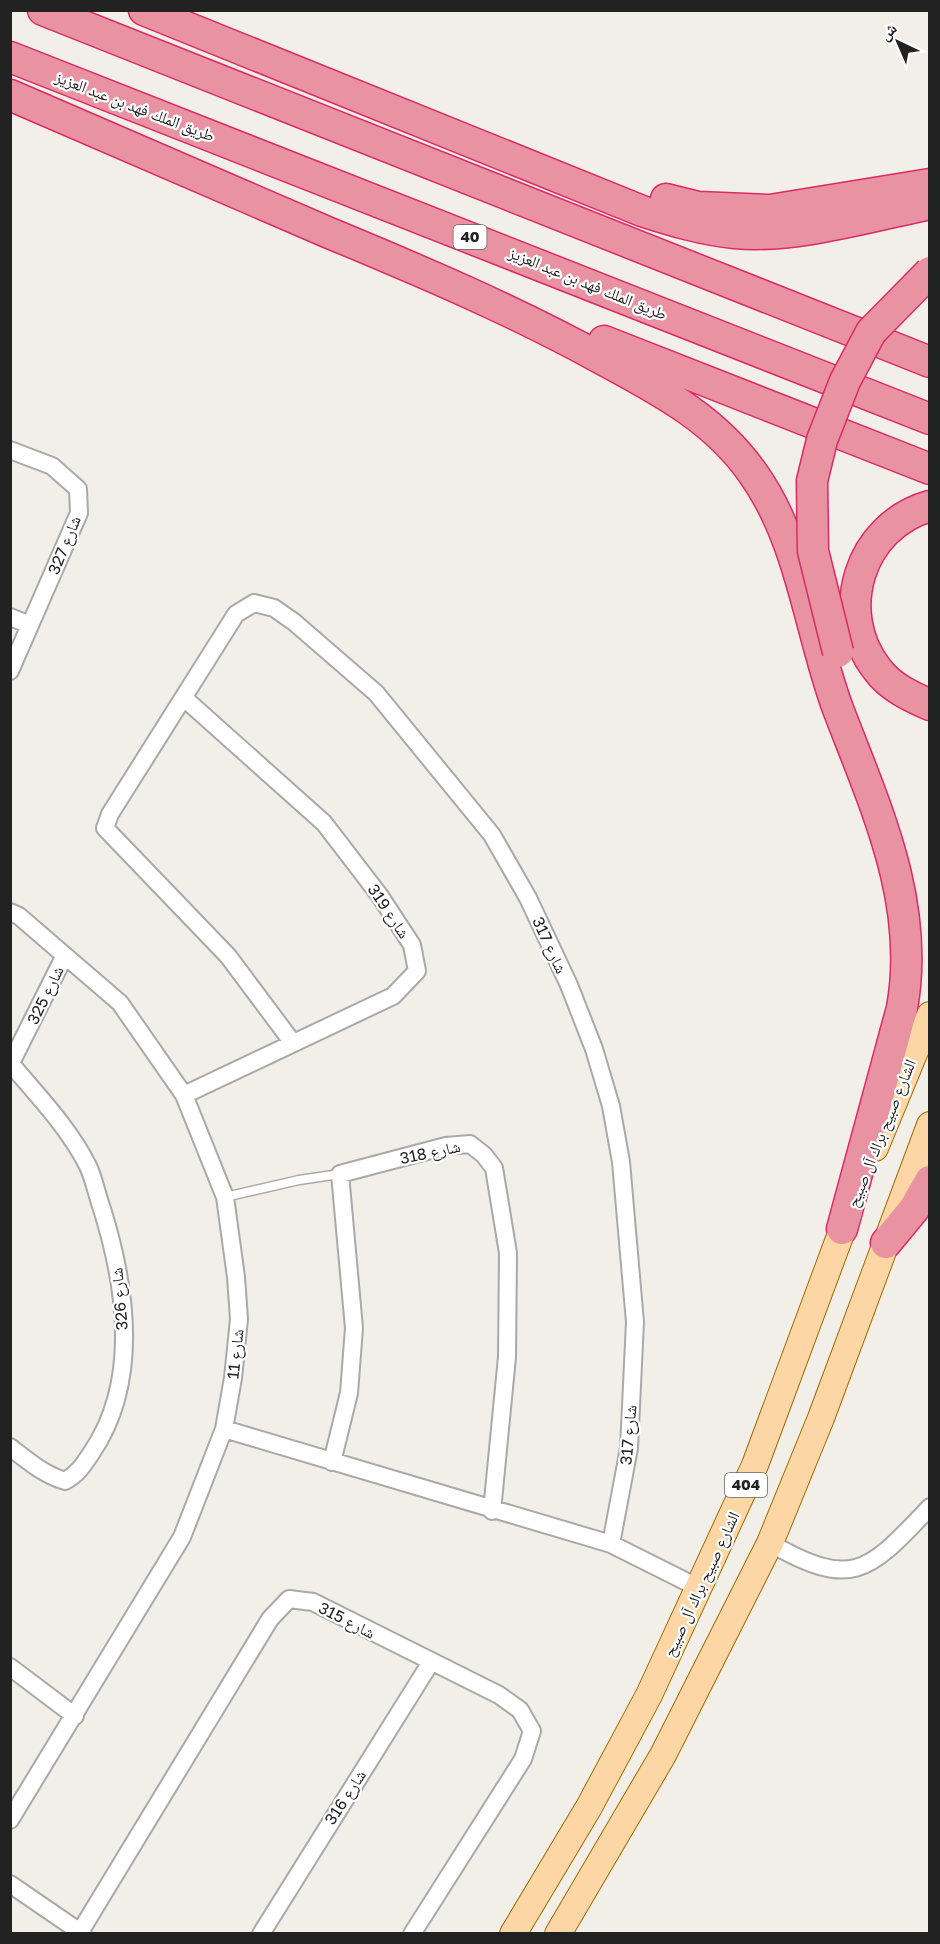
<svg xmlns="http://www.w3.org/2000/svg" width="940" height="1944" viewBox="0 0 940 1944" font-family="'Golos Text','Noto Naskh Arabic',sans-serif">
  <style>
    .lines { fill: none; stroke-linecap: round; stroke-linejoin: round }
    .service-casing { stroke: #a9a9a9; stroke-width: 11 }
    .minor-casing { stroke: #a9a9a9; stroke-width: 20 }
    .primary-casing { stroke: #a06b00; stroke-width: 28 }
    .motorway-casing { stroke: #dc2a67; stroke-width: 33 }
    .service { stroke: #fff; stroke-width: 8 }
    .minor { stroke: #fff; stroke-width: 16 }
    .primary { stroke: #fcd6a4; stroke-width: 26 }
    .motorway { stroke: #e892a2; stroke-width: 30 }
    .motorway-bridge-casing { stroke: #dc2a67; stroke-width: 33; stroke-linecap: butt }
    .motorway-bridge { stroke: #e892a2; stroke-width: 30 }
    .labels { text-anchor: middle; stroke-width: 4.5; stroke-linejoin: round; paint-order: stroke }
    .shield { fill: #fff; stroke: #646464; stroke-width: 1.5 }
    .shield-label { font-size: 15px; font-weight: bold; fill: #222 }
    .street-label { font-size: 16px; fill: #222; stroke: #fff }
  </style>
  <rect width="100%" height="100%" fill="#f2efe9"/>
  <g class="lines">
    <!-- service casing -->
    <g class="service-casing">
      <path id="service" d="M225 1197 299 1180 340 1174"/>
    </g>
    <!-- minor casing -->
    <g class="minor-casing">
      <path id="minor" d="M10 450 52 466 78 489 79 513 10 671
        M10 617 30 625
        M10 912 19 916 120 1003 184 1095 225 1197 236 1277 239 1319 233 1378 224 1429 182 1537 10 1820
        M10 1065 64 957
        M184 1095 393 996 417 971 412 945 380 896 324 823 184 698
        M224 1429 611 1544 629 1448 635 1322 621 1162 611 1106 594 1049 569 985 528 898 492 835 376 693 294 622 274 608 254 603 236 614 110 814 105 828 228 956 293 1043
        M10 1447C28 1461 43 1474 65 1481 78 1474 84 1464 92 1452 140 1381 126 1286 102 1209 97 1195 94 1179 88 1166 69 1128 38 1096 11 1064
        M332 1462 349 1393 354 1328 340 1174 446 1146 470 1144 484 1155 494 1168 508 1253 507 1357 492 1511
        M770 1543C854 1591 869 1571 930 1507
        M611 1544 699 1588
        M10 1667 75 1716
        M10 1884 83 1934
        M80 1932 270 1619 289 1599 313 1602 499 1695 520 1710 532 1731 523 1759 412 1934
        M261 1934 431 1662"/>
    </g>
    <!-- primary casing -->
    <g class="primary-casing">
      <path id="primary" d="M875 1148 930 1015
        M513 1934 589 1807 649 1695 755 1465 849 1212
        M558 1934 663 1755 770 1543 821 1418 930 1125"/>
    </g>
    <!-- motorway casing -->
    <g class="motorway-casing">
      <path id="motorway" d="M43 10 930 362
        M144 10 642 211C673 221 703 230 735 233 794 239 871 216 930 204
        M10 57 930 419
        M10 95C116 141 222 187 327 232 421 271 513 310 602 359 659 390 714 418 752 472 802 541 809 631 838 709 875 806 921 902 902 1008L842 1229
        M666 199 698 207 770 210 930 184
        M604 341 930 469
        M930 506C859 526 833 612 877 669 890 687 910 696 930 705
        M886 1243 914 1209 930 1181"/>
    </g>
    <!-- service -->
    <use href="#service" class="service"/>
    <!-- minor -->
    <use href="#minor" class="minor"/>
    <!-- primary -->
    <use href="#primary" class="primary"/>
    <!-- motorway -->
    <use href="#motorway" class="motorway"/>
    <!-- motorway-bridge casing -->
    <g class="motorway-bridge-casing">
      <path id="motorway-bridge" d="M838 652 813 551 812 481 822 440 845 381 871 332 930 272"/>
    </g>
    <!-- motorway-bridge -->
    <use href="#motorway-bridge" class="motorway-bridge"/>
  </g>
  <g class="labels">
    <!-- shield labels -->
    <g class="shield">
      <rect x="453.5" y="225" width="33" height="24" rx="4.5"/>
      <rect x="725" y="1473" width="42" height="24" rx="4.5"/>
    </g>
    <g class="shield-label">
      <text x="470" y="242">40</text>
      <text x="746" y="1490">404</text>
    </g>
    <!-- street labels -->
    <g class="street-label">
      <text transform="translate(135 106) rotate(21)" y="6">طريق الملك فهد بن عبد العزيز</text>
      <text transform="translate(588 283) rotate(22)" y="6">طريق الملك فهد بن عبد العزيز</text>
      <text transform="translate(64 545) rotate(-68)" y="6">شارع 327</text>
      <text transform="translate(389 911) rotate(56)" y="6">شارع 319</text>
      <text transform="translate(550 945) rotate(65)" y="6">شارع 317</text>
      <text transform="translate(45 995) rotate(-64)" y="6">شارع 325</text>
      <text transform="translate(881 1133) rotate(-68)" y="6">الشارع صبيح براك آل صبيح</text>
      <text transform="translate(430 1152) rotate(-12)" y="6">شارع 318</text>
      <text transform="translate(119 1299) rotate(-95)" y="6">شارع 326</text>
      <text transform="translate(235 1354) rotate(-84)" y="6">شارع 11</text>
      <text transform="translate(628 1435) rotate(-85)" y="6">شارع 317</text>
      <text transform="translate(701 1584) rotate(-65)" y="6">الشارع صبيح براك آل صبيح</text>
      <text transform="translate(347 1620) rotate(27)" y="6">شارع 315</text>
      <text transform="translate(345 1797) rotate(-57)" y="6">شارع 316</text>
    </g>
  </g>
  <!-- border -->
  <rect width="940" height="1944" fill="none" stroke="#222222" stroke-width="24"/>
  <!-- north arrow -->
  <g transform="translate(898 42) rotate(316)" stroke="#ffffff" stroke-width="4.5" paint-order="stroke">
  <path d="M0-4.5L10 22L0 15L-10 22Z" fill="#222222"/>
  <text y="-9" font-size="16" font-weight="bold" text-anchor="middle" fill="#222222">ش</text>
  </g>
</svg>
